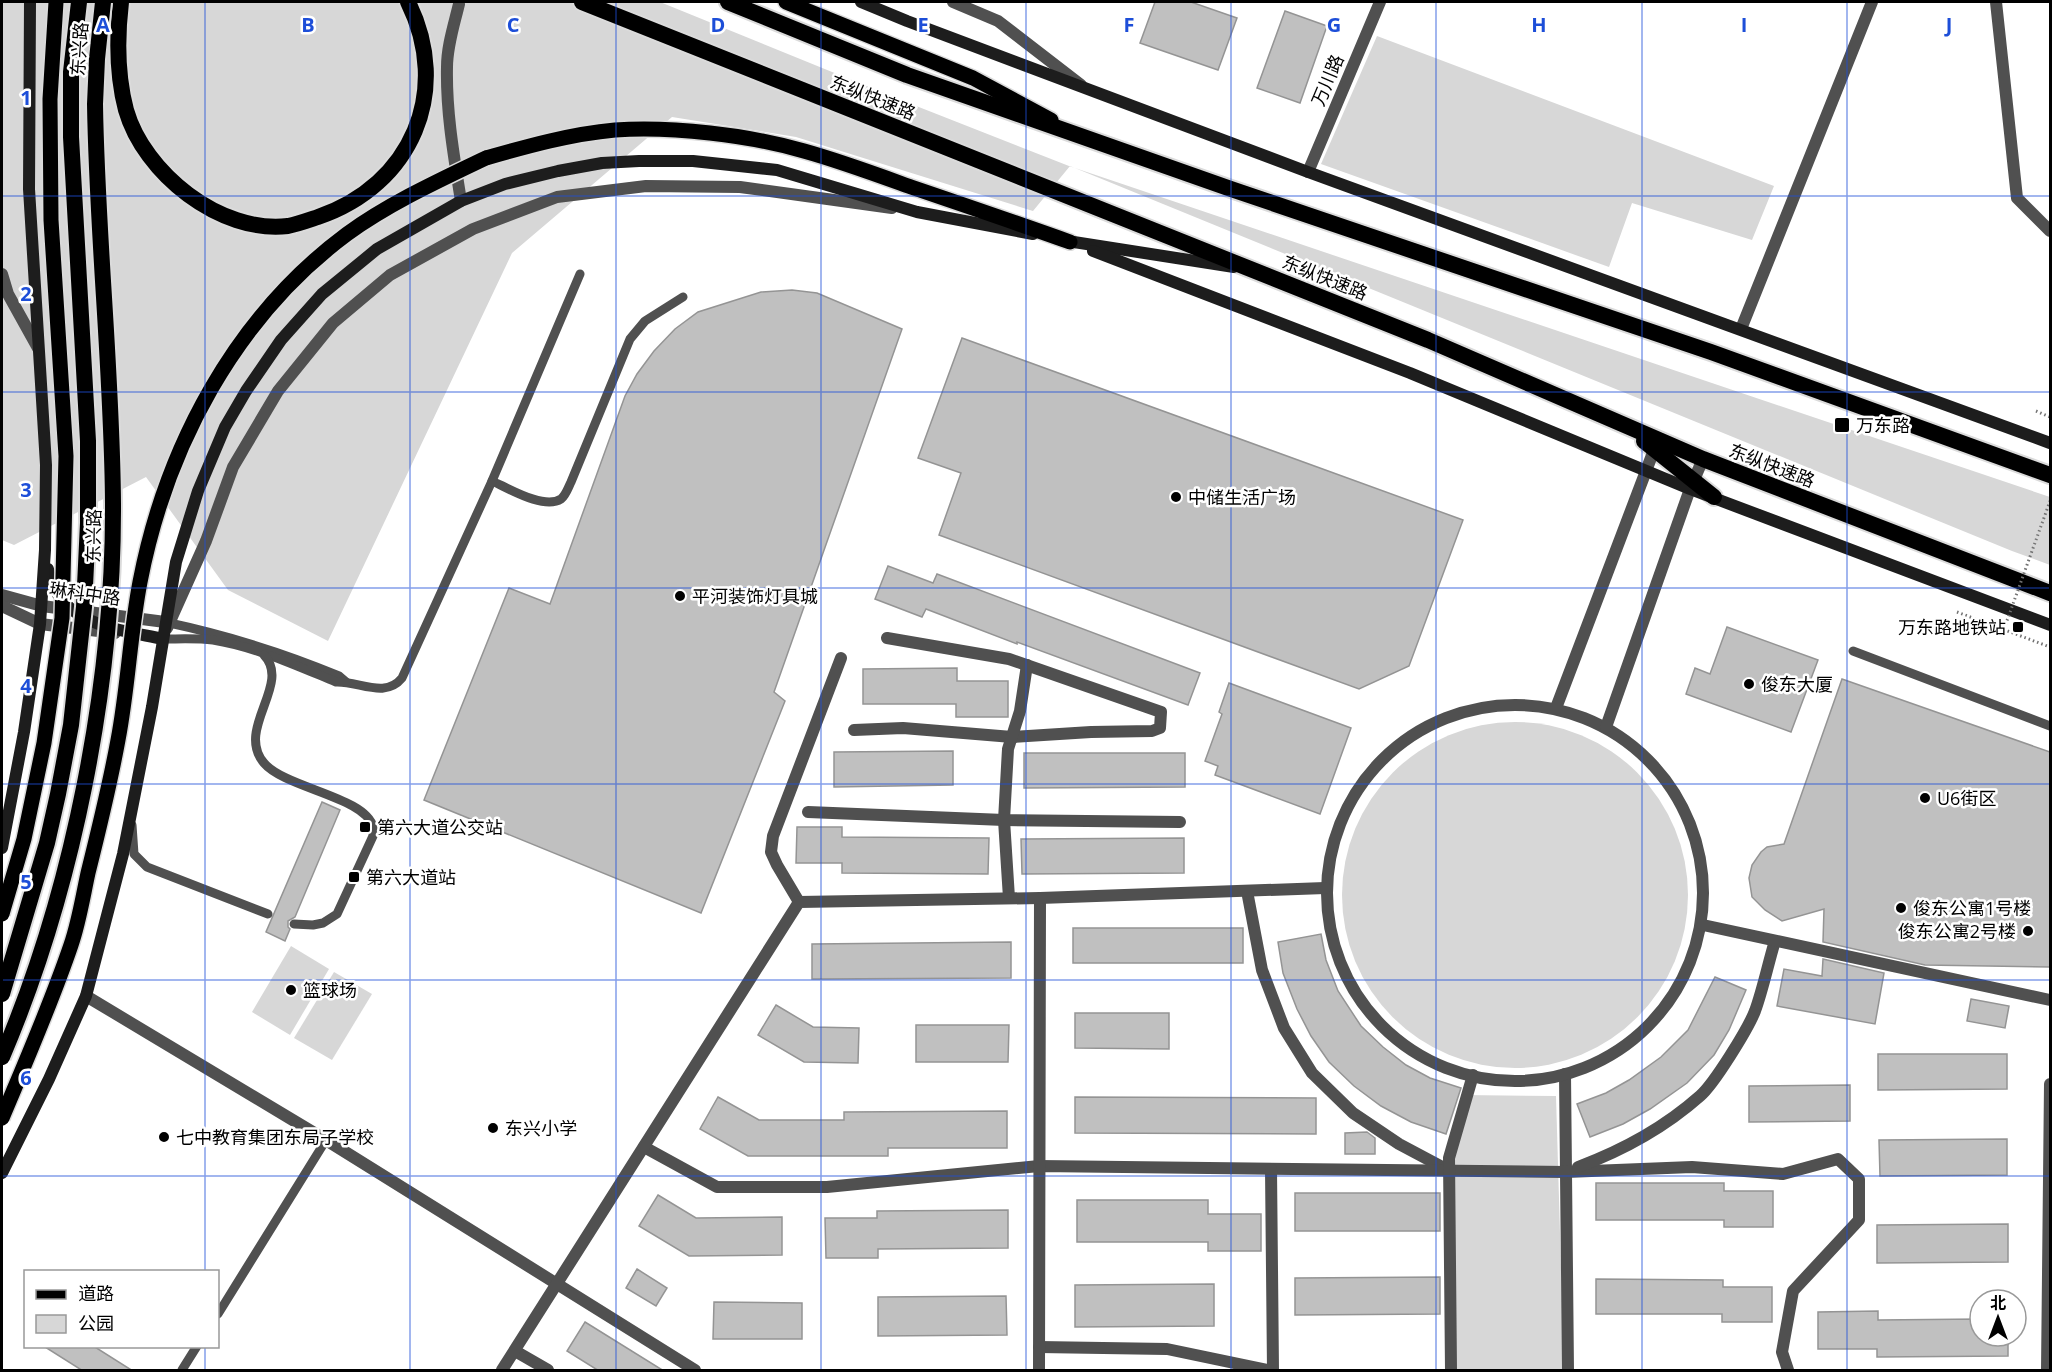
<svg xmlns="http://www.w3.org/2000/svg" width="2052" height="1372" viewBox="0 0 2052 1372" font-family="'Open Sans','Noto Sans SC',sans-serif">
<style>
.green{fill:#d7d7d7}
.building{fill:#c0c0c0;stroke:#949494;stroke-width:1.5}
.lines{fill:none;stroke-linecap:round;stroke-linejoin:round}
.primary-casing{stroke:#dbdbdb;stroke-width:18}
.trunk-casing{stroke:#dbdbdb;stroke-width:20}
.path{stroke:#727272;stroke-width:3;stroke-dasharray:1.5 3;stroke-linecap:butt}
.service{stroke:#505050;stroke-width:9}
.minor{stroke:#505050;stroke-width:12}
.tertiary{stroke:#505050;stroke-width:12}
.secondary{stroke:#1d1d1d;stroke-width:12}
.primary{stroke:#000;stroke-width:15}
.trunk{stroke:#000;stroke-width:16}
.primary-bridge-casing{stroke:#dbdbdb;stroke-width:18;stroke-linecap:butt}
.trunk-bridge-casing{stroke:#dbdbdb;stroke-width:20;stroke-linecap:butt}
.path-bridge{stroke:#727272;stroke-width:3;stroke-dasharray:1.5 3;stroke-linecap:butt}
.primary-bridge{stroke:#000;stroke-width:15}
.trunk-bridge{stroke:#000;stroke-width:16}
.grid{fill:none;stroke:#1d4ed8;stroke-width:1.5;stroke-opacity:0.55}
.poi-dot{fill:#000;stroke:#fff;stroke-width:2}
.labels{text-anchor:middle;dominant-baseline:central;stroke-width:5;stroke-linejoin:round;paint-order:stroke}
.street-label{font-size:18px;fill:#000;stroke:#fff}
.poi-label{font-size:18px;fill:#000;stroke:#fff;text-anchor:start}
.grid-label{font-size:20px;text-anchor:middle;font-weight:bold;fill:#1d4ed8;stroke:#fff;stroke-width:5;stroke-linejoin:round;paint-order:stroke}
</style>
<rect width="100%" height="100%" fill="#fff"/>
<!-- green -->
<g class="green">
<path d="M2,2H660L901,100L1069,166L2050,497V565L2012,551L1070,166L1033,211L796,137L672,117L512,253L328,641L228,590L146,477L14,545L2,540Z"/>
<path d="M1377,36L1774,186L1752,240L1632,203L1609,267L1321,164Z"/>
<circle cx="1515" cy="895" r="173"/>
<path d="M291,946L329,969L290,1035L252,1012Z"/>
<path d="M334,972L372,994L332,1060L294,1038Z"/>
<path d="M1462,1095L1556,1096L1564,1370H1454L1453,1141Z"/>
</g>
<!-- building -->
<g class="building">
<path d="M1155,2H1191L1237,18L1218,70L1140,43Z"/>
<path d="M1285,11L1327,26L1300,103L1257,88Z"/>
<path d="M792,290L817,293L902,329L774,692L785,701L701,913L424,800L509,588L550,604L625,396L637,374L654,351L675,329L698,312L761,292Z"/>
<path d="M962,338L1463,520L1409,666L1359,689L939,535L961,473L918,458Z"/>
<path d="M888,566L933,583L937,574L1200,673L1188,705L1017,642V644L926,609L922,617L875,599Z"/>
<path d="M1727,627L1818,660L1791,732L1686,694L1695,668L1710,674Z"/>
<path d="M957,668V681H1008V717H956V704H863V669Z"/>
<path d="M1842,679L2050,752V967L1925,965L1823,942L1824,909L1782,921L1765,910L1752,897L1749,878L1752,865L1761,852L1767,847L1784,844Z"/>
<path d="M1229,683L1351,728L1320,814L1215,775L1218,766L1205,761L1222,714L1219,712Z"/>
<path d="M953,751V785L834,787V752Z"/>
<path d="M1024,753H1185V787L1024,788Z"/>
<path d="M322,802L340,810L295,917L288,921V927L290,929L285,941L266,932Z"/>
<path d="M797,827H842V837L989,838L988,874L842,873V863H796Z"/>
<path d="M1184,838V873L1022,874L1021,839Z"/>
<rect x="1073" y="928" width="170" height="35"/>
<path d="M1321,934L1326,960L1338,991L1361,1026L1383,1047L1406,1065L1430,1078L1461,1088L1446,1134L1411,1122L1381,1106L1354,1086L1329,1062L1311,1036L1297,1009L1283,973L1278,942Z"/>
<path d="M1011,942V978L812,979V944Z"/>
<path d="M1823,959L1884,973L1875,1024L1777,1006L1784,969L1822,976Z"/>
<path d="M1715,977L1746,990L1729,1030L1714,1055L1687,1083L1650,1109L1623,1124L1590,1137L1577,1104L1606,1093L1629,1080L1661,1057L1688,1030Z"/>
<path d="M1971,999L2009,1006L2005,1028L1967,1021Z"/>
<path d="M776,1005L813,1027L859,1028L858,1063L804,1062L758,1035Z"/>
<path d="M1075,1013H1169V1049L1075,1048Z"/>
<path d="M916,1025H1009L1008,1062H916Z"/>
<path d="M1878,1054H2007V1089L1878,1090Z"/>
<path d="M1850,1085V1121L1749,1122V1086Z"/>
<path d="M718,1097L759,1120H844V1112L1007,1111V1148H888V1156H748L700,1129Z"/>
<path d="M1075,1097L1316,1098V1134L1075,1133Z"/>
<path d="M1367,1132L1375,1138V1154H1345V1133Z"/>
<path d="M2007,1139V1175L1880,1176L1879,1140Z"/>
<path d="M1596,1183H1724V1191H1773V1227H1724V1220H1596Z"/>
<rect x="1295" y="1193" width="145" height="38"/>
<path d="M658,1195L696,1218L782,1217V1255L689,1256L639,1226Z"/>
<path d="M1077,1200H1208V1214H1261V1251H1208V1242H1077Z"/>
<path d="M1008,1210V1248L878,1249V1258H826L825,1218H877V1211Z"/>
<path d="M2008,1224V1262L1877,1263V1225Z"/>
<path d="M637,1269L667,1288L656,1306L626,1288Z"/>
<path d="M1440,1277V1314L1295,1315V1278Z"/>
<path d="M1596,1279L1723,1280V1287H1772V1322H1722V1314H1596Z"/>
<path d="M1214,1284V1326L1075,1327V1285Z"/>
<path d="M1006,1296L1007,1335L878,1336V1297Z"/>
<path d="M714,1302L802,1303V1339H713Z"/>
<path d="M1878,1311V1320L1980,1319V1336H2008V1356L1877,1357V1349H1818V1312Z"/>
<path d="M585,1322L664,1371H599L567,1351Z"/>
<path d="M45,1347H95L133,1371H83Z"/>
</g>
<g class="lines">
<defs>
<g id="primary">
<path d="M786,2L973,78L1051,120"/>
<path d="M486,158C528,146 571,134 615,130C671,126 749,135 804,151C840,161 875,174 911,187C964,205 1017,223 1070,242"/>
</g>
<g id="trunk">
<path d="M121,2C117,36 117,76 126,110C144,173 220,234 288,226C298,224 309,220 318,217C412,185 452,91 408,2"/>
<path d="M582,2L1428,340L1703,459L2050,593"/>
<path d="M728,2L907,75L1231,189L1711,352L2050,475"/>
<path d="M1644,441L1714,497"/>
</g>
</defs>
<!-- primary casing -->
<use href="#primary" class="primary-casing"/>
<!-- trunk casing -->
<use href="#trunk" class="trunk-casing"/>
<!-- path -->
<g class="path">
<path d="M2036,411L2050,417"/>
<path d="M1957,612L2050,647"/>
</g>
<!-- service -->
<g class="service">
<path d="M492,481C508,488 544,510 561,499C566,495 568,488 571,482L630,339L645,321L683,297"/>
<path d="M165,622C226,635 282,652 339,676L346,682"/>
<path d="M163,639C179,639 197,638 213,640C256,647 297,666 336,682C359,681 385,699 402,678L492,481L580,274"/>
<path d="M1853,651L2050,726"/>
<path d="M264,655C292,684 235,729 264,763C285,788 366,797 373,827C374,830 373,833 373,836L337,914L323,923L313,925L294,924"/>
<path d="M132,825L134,854L147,867L268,914"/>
<path d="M218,1314L326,1140"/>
<path d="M182,1370L197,1346"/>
</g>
<!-- minor -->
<g class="minor">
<path d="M1996,2L2017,198L2050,231"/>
<path d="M854,730L903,728L1012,737L1091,732L1152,731L1160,728L1161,712L1009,659L887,638"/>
<path d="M808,812L1004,820L1180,822"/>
<path d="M1247,891L1262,970L1284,1028L1312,1073L1353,1113L1399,1144L1446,1169"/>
<path d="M1009,898L1004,820L1008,749L1020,711L1027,665"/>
<path d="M799,902L777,865L771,852L773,836L841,658"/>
<path d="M86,996L326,1140L695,1370"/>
<path d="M1565,1074L1568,1370"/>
<path d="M644,1147L717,1187H827L1039,1166L1566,1172L1692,1167L1783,1174L1838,1159L1859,1179V1220L1793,1291L1782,1352L1788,1370"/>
<path d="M1578,1167C1621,1151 1665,1127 1700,1096C1714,1084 1748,1029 1755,1011C1763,989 1768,964 1775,941"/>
<path d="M1271,1169L1273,1370"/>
<path d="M1039,1347L1167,1349L1268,1370"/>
<path d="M515,1351L548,1370"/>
<path d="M1039,1370L1040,898"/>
<path d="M1451,1370L1449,1158L1473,1075"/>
</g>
<!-- tertiary -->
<g class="tertiary">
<path d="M953,2L998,21L1081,85"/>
<path d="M459,4C454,25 447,46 447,67C446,112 454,157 461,201"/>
<path d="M1308,172L1380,2"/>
<path d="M2,274L8,294L38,348"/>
<path d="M1741,329L1872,2"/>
<path d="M2,595L42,606L165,622"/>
<path d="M2,606L40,624L115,633"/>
<path d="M167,628L206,541L233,467L278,391L333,323L390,275L473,229L557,197L646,186L740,187L892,208"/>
<circle cx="1515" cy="893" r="188"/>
<path d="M1556,708L1657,442"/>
<path d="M1606,727L1690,489L1703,459"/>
<path d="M1703,925L2050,1000"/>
<path d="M502,1370L799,902L1040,898L1325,888"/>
<path d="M2047,1370L2050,1084"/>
</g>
<!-- secondary -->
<g class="secondary">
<path d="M861,2L907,21L1308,172L2050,443"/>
<path d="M1061,240L1234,267"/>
<path d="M1093,251L1410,373L1690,489L2050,625"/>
<path d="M48,569C58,625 117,629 163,639"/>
<path d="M2,848L24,732L40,624L45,550L46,465L29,189L30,2"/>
<path d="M2,1173L49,1079L86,996L123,854L152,707L176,562L198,491L225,427L246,391L281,340L322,294L377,249L461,201L505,184L558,171L602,163L639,161H693L777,170L917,212L1033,234"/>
</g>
<!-- primary -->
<use href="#primary" class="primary"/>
<!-- trunk -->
<use href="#trunk" class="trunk"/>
<defs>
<g id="primary-bridge">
<path d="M2,914L24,839L44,743L62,618L66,456L51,220L50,99L56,2"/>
<path d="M2,1118C26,1061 51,1004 71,945C79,922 83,896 88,873C99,829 110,784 118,740C128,688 130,634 140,582C166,447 235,317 347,234C390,203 438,181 486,158"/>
</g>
<g id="trunk-bridge">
<path d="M2,994L47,843L58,794L71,725L84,607L88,523V441L71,137V72L79,2"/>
<path d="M2,1057C73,891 114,683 113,503C112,370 97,237 95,104L97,59L103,2"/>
</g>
</defs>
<!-- primary-bridge casing -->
<use href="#primary-bridge" class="primary-bridge-casing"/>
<!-- trunk-bridge casing -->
<use href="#trunk-bridge" class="trunk-bridge-casing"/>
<!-- path-bridge -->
<path class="path-bridge" d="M2004,629L2050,501"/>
<!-- primary-bridge -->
<use href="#primary-bridge" class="primary-bridge"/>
<!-- trunk-bridge -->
<use href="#trunk-bridge" class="trunk-bridge"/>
</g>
<!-- grid -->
<path class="grid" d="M205,2V1272M410,2V1370M616,2V1370M821,2V1370M1026,2V1370M1231,2V1370M1436,2V1370M1642,2V1370M1847,2V1370M2,196H2050M2,392H2050M2,588H2050M2,784H2050M2,980H2050M2,1176H2050M205,1346V1370"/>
<!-- markers -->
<g class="poi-dot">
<rect x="1834" y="417" width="16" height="16" rx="3"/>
<circle cx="1176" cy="497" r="6"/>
<circle cx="680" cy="596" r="6"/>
<rect x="2012" y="621" width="12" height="12" rx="3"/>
<circle cx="1749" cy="684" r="6"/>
<circle cx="1925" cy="798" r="6"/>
<rect x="359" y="821" width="12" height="12" rx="3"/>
<rect x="348" y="871" width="12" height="12" rx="3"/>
<circle cx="1901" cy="908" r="6"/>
<circle cx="2028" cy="931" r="6"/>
<circle cx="291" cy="990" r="6"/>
<circle cx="493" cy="1128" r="6"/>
<circle cx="164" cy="1137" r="6"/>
</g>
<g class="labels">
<!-- street labels -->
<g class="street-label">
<text transform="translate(79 49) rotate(-86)">东兴路</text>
<text transform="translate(1327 80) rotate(-67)">万川路</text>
<text transform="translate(873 97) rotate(22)">东纵快速路</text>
<text transform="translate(1325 277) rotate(22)">东纵快速路</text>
<text transform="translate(1772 465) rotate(21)">东纵快速路</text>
<text transform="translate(93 536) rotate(-89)">东兴路</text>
<text transform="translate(85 593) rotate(8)">琳科中路</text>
</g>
<!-- poi labels -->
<g class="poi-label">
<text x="1856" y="425">万东路</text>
<text x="1188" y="497">中储生活广场</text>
<text x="692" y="596">平河装饰灯具城</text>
<text x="2006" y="627" text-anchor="end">万东路地铁站</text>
<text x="1761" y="684">俊东大厦</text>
<text x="1937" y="798">U6街区</text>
<text x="377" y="827">第六大道公交站</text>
<text x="366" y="877">第六大道站</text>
<text x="1913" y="908">俊东公寓1号楼</text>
<text x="2016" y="931" text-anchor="end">俊东公寓2号楼</text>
<text x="303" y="990">篮球场</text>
<text x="505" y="1128">东兴小学</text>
<text x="176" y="1137">七中教育集团东局子学校</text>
</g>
</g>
<g class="grid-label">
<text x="103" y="32">A</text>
<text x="308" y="32">B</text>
<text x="513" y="32">C</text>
<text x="718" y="32">D</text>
<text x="923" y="32">E</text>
<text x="1129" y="32">F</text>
<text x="1334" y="32">G</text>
<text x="1539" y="32">H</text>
<text x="1744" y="32">I</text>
<text x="1949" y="32">J</text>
<text x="26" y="105">1</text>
<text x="26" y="301">2</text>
<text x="26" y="497">3</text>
<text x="26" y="693">4</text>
<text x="26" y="889">5</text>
<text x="26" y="1085">6</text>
</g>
<!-- border -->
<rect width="2052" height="1372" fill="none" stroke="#000000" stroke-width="6"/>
<!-- legend -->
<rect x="24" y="1270" width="195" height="78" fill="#ffffff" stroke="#999999" stroke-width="1.5"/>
<rect x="36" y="1290" width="30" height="9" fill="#000000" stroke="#999999" stroke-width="1.5"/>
<text x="78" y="1300" font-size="18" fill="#000000">道路</text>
<rect x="36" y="1315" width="30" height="18" fill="#d7d7d7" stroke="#999999" stroke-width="1.5"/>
<text x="78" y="1330" font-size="18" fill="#000000">公园</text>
<!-- north arrow -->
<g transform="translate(1998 1318)"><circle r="28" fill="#ffffff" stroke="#999999" stroke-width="1.5"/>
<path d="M0-4.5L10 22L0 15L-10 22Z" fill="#000000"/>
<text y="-9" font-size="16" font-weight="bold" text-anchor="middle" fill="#000000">北</text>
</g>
</svg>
